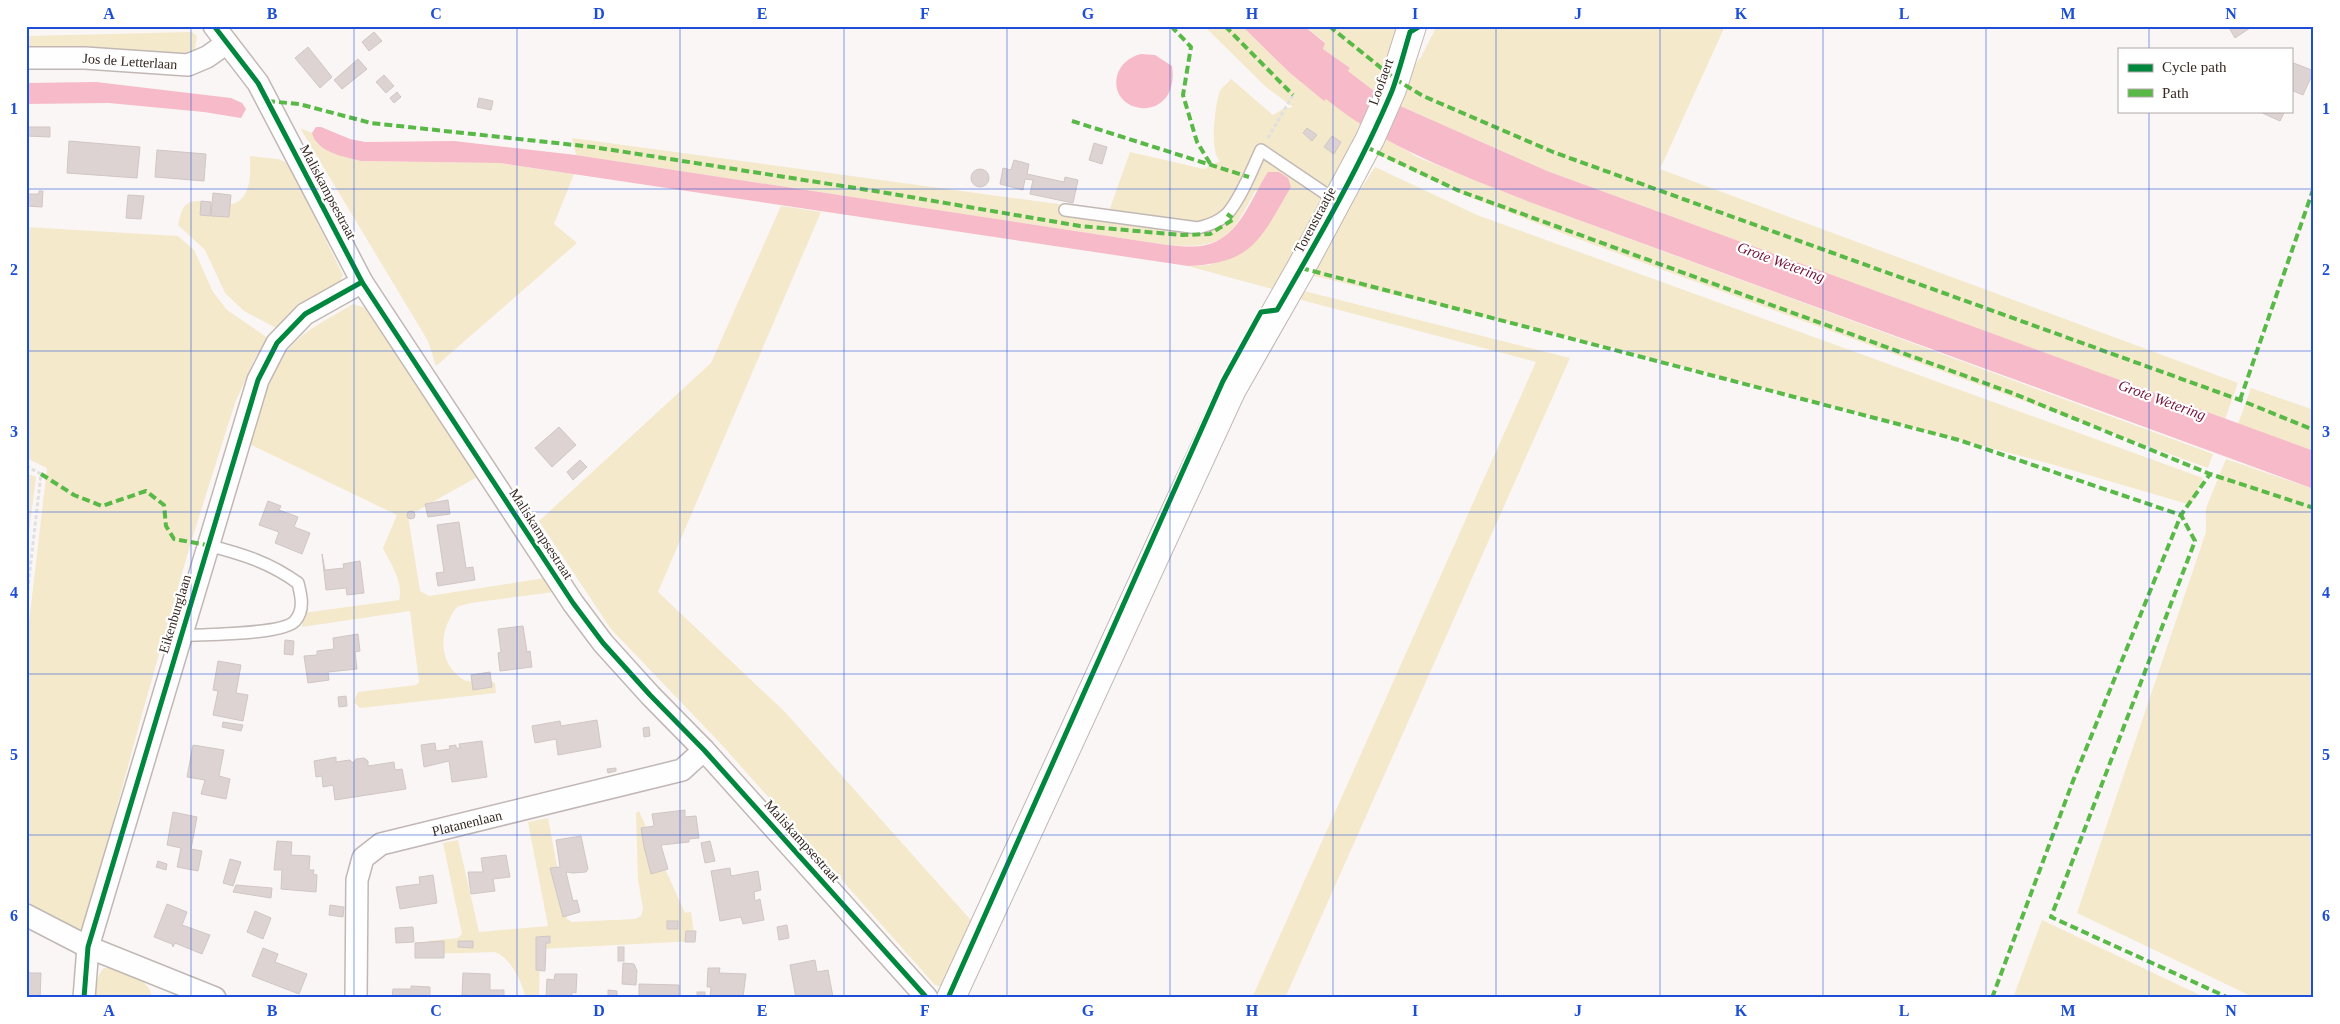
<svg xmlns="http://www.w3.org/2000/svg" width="2340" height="1024" viewBox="0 0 2340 1024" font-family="'Times New Roman',serif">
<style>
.green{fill:#f4e9cb}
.water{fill:#f6bac8}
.building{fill:#ddd3d2;stroke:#d0c7c5}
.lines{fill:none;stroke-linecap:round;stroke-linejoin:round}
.service-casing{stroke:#c1b8b5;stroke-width:14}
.minor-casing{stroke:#c1b8b5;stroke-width:24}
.tertiary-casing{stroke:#c1b8b5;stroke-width:30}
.path{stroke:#e1e0e0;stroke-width:3;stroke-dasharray:4 2.5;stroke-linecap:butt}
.service{stroke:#fefefe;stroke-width:11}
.minor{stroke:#fefefe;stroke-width:21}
.tertiary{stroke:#fefefe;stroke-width:28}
.quiet{stroke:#58b947;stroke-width:4;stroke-dasharray:8 4;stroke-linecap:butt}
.cycleway-casing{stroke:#fff;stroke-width:8}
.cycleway{stroke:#00873e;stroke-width:5}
.grid{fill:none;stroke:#1d4ed8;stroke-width:1;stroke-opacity:0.55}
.labels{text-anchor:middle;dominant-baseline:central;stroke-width:4.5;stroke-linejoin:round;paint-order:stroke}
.street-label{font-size:14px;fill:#362922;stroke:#fff}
.water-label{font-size:15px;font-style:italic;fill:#731338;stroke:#fff}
.neatline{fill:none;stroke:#1d4ed8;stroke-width:2}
.grid-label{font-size:16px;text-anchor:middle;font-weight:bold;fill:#1d4ed8}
</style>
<rect width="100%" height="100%" fill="#faf6f5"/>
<!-- green -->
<g class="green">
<path d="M1204,26H1242L1290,73L1324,101L1326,98L1368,128L1279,291L1188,266L1209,265L1258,239L1291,187L1255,191C1230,239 1223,249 1167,245L576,155L572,138L1109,211L1130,152L1204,169L1220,161C1209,152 1215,104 1220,91C1222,87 1228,83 1231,79L1273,115L1283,109L1293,107L1266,87Z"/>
<path d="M1304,26H1406L1378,94L1348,71L1350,68L1323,49L1325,42Z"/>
<path d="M1437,26H1725L1660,169L2238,383L2225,419L1547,171L1398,105L1411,70L1421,57Z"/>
<path d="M192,32L197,36L194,55L26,53V36Z"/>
<path d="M300,128L312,133L317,144L343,156L361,161L500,163L574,174L554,224L577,243L436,366L428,341Z"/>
<path d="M1384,137L1417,157L1535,204L2213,454L2208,468L1567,235L1462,194L1377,154Z"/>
<path d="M250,156L278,159L288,163L343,275L340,281L295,310L276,328L244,311L225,293L205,250L178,225C180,218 181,208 187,204C204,192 237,222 248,187C251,178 250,165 250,156Z"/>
<path d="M1375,167L1477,215L2203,478L2191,505L2051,464L1579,339L1306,274Z"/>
<path d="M781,206L821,212L658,592L785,712L977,927L947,988L935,985L722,745L611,629L539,521L711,363Z"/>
<path d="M26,227L178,236L194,250L213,292L227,310L268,338L254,360L235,403L191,542L142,714L82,937L26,909V648L47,468L26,458Z"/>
<path d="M1296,289L1570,358L1285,998H1252L1536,362L1305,301L1291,296Z"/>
<path d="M353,304L365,308L477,477L408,516L420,591L429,596L545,578L554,592L471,603C467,604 463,605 459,606C455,608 452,614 450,618C439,638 441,664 461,678C472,686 485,678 495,683L496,693L360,708L354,702L358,692L416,685L419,682L410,611L302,627L303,613L399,600C404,582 390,563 383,548L397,515L243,441C259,402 271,358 307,332C321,322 338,313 353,304Z"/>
<path d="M2251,388L2314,410V451L2238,424Z"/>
<path d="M2226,459L2314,489V998H2255L2077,913L2206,532V508Z"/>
<path d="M26,473L36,477L26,556Z"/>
<path d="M639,811L685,913L691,912L695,941L540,949L539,998H526C521,981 512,959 495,952L431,954L426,950L429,941L458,938L462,934L443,843L458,840L479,932L548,926L528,822L548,818L567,919L572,922L635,919L641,916L643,909L638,879L636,813Z"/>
<path d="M2042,920L2206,998H2013Z"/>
<path d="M104,968C121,967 151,979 152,998H95C96,986 96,976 104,968Z"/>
</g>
<!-- water -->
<g class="water">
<path d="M1242,26H1304L1325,43L1323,49L1350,68L1348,71L1378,94L1398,105L1547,171L2314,451V489L1535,204C1462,175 1387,149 1326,99L1324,101L1290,73Z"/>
<path d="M1141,54L1155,55L1172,66C1180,125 1108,116 1117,76C1120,64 1130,57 1141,54Z"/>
<path d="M96,82L231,98L242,103L246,109L241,118L204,112L109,103L26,104V83Z"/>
<path d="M316,127H321L350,139L365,142L454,141L576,155L1167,245C1179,246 1194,248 1206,245C1240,237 1251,198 1268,172H1279L1288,178L1291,187C1260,239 1254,263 1188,266L500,163L361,161C345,157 316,152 312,133Z"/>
</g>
<!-- building -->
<g class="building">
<path d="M2228,26H2253L2235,38Z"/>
<path d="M374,32L382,41L369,51L362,42Z"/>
<path d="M308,47L332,77L320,88L295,58Z"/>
<path d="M358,59L367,69L342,89L334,80Z"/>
<path d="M2291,62L2314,71L2303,95L2291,90Z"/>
<path d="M384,75L394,86L386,93L376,82Z"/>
<path d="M397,92L401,97L394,103L390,98Z"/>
<path d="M479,98L493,101L491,110L477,107Z"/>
<path d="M2258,111H2285L2280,121Z"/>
<path d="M26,127H50V137L26,136Z"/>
<path d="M1307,128L1317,135L1312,141L1303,133Z"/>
<path d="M1332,136L1341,142L1334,154L1324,147Z"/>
<path d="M69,141L140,147L137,178L67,173Z"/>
<path d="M1094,143L1107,147L1102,164L1089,160Z"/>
<path d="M157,150L206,154L204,181L155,177Z"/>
<path d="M1014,160L1029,164L1027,174L1064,182L1065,177L1078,180L1073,203L1030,194L1033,180L1025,179L1023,190L1000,184L1003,168L1011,170Z"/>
<circle cx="980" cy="178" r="9"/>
<path d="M26,191V194H39V191H43L42,207L26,206Z"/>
<path d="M213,193L231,195L229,217L211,216Z"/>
<path d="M128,195L144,196L141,219L126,218Z"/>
<path d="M201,201L211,202L210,216L200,215Z"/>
<path d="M559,427L576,445L552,467L535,448Z"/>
<path d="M580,460L587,467L573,480L567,472Z"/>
<path d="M448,500L450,514L428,517L425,504Z"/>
<path d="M268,501L281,506L279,510L298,517L294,527L310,533L302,554L275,543L279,532L259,525Z"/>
<circle cx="411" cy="515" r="4"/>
<path d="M459,522L466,568L473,567L475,580L438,586L436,573L444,572L437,525Z"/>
<path d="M322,554L325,570L344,568L343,564L360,561L364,593L347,595L346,588L326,590Z"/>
<path d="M523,626L527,652L530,651L532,667L500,671L498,653L501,652L498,629Z"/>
<path d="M358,634L360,651L355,652L357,669L328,672L329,680L308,683L304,656L317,655V651L334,649L333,638Z"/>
<path d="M285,640L294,641L293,655L284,654Z"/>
<path d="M218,661L241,665L236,693L248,695L243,721L213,715L218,691L213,690Z"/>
<path d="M490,672L492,687L473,690L471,675Z"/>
<path d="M346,696L347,706L339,707L338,697Z"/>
<path d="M597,720L601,747L558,755L556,739L535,743L532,726L560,721L561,726Z"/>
<path d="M223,722L243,725L241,731L222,727Z"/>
<path d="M649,727L650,736L644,737L643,728Z"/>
<path d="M482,741L487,777L452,782L449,761L424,767L421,745L435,743L436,751L450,749L449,746L456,745V748H460L459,744Z"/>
<path d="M193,745L224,750L219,776L230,779L226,799L201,794L205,780L187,777Z"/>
<path d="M336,757V762L350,760L353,763L356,759L364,758L368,761V766L394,762L395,770L402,769L406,789L335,800L333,785L323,787L322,776L316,777L314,761Z"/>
<path d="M616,768V771L608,773L607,769Z"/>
<path d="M685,810V817L696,816L699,838L689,839V842L661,845L668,869L651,874L644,847L641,828L654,826L652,814Z"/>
<path d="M173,812L197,817L191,849L202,851L198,871L177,867L181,848L167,845Z"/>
<path d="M581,836L588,869L586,872L573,873L566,872L573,901L577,900L580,912L563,917L550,868L560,867L556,840Z"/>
<path d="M277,841L292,842L291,855L310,856L309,870H314L313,874L317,875L316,892L281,889L282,870H274Z"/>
<path d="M710,841L715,861L705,863L701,843Z"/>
<path d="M506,855L510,877L493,879L495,891L471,894L468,872H483L481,858Z"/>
<path d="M230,859L241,862L233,886L223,883Z"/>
<path d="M158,861L167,864L166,870L156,867Z"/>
<path d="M730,868L731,876L758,871L761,890L754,892L755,901L760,899L764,920L743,924L741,917L720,921L711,871Z"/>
<path d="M433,875L437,903L400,909L396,887L420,884L419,877Z"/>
<path d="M236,885L272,888L271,898L233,892Z"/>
<path d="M167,904L187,912L182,925L210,935L202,954L175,943L173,947L172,944L154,937Z"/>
<path d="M330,905L344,907L343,917L329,915Z"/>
<path d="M255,911L271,918L263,939L247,932Z"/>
<rect x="667" y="921" width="11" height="8"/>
<path d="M787,925L789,938L779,940L777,927Z"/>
<path d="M413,927L414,942L396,943L395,928Z"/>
<path d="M686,931H696L695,942H685Z"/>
<path d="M550,936V943H546L545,971L536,970V937Z"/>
<path d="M444,941V958H415V943Z"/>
<path d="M458,941H473V948L458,947Z"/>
<rect x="618" y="947" width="6" height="14"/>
<path d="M263,948L278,954L275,962L307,974L299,994L252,976Z"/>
<path d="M815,960L817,972L828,970L833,997L796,998L790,965Z"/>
<path d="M623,963L634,964L637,971L636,985L622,984Z"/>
<path d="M708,968H720L719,973L746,974L743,997L710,998L711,987H707Z"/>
<path d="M26,969L30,973H41L40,998H26Z"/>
<path d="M463,973L490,974V990H504V998H468V995H462Z"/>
<path d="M555,974H577L576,993L572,992V998H546L547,979L554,980Z"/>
<path d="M639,984L679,985V998H639Z"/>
<path d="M411,986L430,987V998H392L393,989H411Z"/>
<path d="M608,990L617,991V998H608Z"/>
<rect x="697" y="992" width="8" height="6"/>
</g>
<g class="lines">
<defs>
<g id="service">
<path d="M1065,210L1198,228C1208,225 1219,222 1227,214C1240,200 1253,168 1261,150L1338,202"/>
<path d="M181,636C202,634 283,635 295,621C305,610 301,595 298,583C269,562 242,554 207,545"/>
</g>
<g id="minor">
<path d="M214,26L258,83L362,282L573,603L603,643L650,695L704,750L927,998"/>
<path id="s1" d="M26,58H85L188,65L207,57L227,43"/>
<path d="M26,915L88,947L215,998"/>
<path d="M84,998L88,947L258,380L277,343L305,314L362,282"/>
<path id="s2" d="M356,998L357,880L363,858L381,844L682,770L704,750"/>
</g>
<path id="tertiary" d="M951,998L1232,389L1301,268L1370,139L1392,89L1412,26"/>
</defs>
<!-- service casing -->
<use href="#service" class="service-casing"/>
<!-- minor casing -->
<use href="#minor" class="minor-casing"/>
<!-- tertiary casing -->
<use href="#tertiary" class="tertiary-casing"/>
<!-- path -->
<g class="path">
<path d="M1268,138L1293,95"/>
<path d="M26,466L41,474L26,604"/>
</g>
<!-- service -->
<use href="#service" class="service"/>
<!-- minor -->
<use href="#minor" class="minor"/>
<!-- tertiary -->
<use href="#tertiary" class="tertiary"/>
<!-- quiet -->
<g class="quiet">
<path d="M1171,26L1191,47L1183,95L1197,142L1211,165"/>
<path d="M1225,26L1293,95"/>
<path d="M1329,26L1395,79L1423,96L1553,152L2240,400L2314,430"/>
<path d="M267,101L299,104L371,123L593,147L881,192L1080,226L1182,235L1210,234L1234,219L1227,214"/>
<path d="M1072,121L1249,177"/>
<path d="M1366,147L1457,190L2012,393L2210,474L2314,508"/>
<path d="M1301,268L1959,440L2181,515L2195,541L2051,917L2229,998"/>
<path d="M2240,400L2314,187"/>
<path d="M41,474L74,495L102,506L146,491L164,505L166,526L174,539L207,545"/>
<path d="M1992,998L2073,781L2181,515L2210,474"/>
</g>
<defs>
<g id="cycleway">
<path d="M214,26L258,83L362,282L573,603L603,643L650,695L704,750L927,998"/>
<path d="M84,998L88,947L258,380L277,343L305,314L362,282"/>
<path d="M948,998L1223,381L1261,312L1277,310C1318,239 1360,167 1392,91C1399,72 1404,52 1410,32L1420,26"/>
</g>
</defs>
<!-- cycleway casing -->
<use href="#cycleway" class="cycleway-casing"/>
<!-- cycleway -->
<use href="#cycleway" class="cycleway"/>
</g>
<!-- grid -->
<path class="grid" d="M191,26V998M354,26V998M517,26V998M680,26V998M844,26V998M1007,26V998M1170,26V998M1333,26V998M1496,26V998M1660,26V998M1823,26V998M1986,26V998M2149,26V49M2149,111V998M26,189H2314M26,351H2314M26,512H2314M26,674H2314M26,835H2314"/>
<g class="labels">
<!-- street labels -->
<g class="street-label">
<text stroke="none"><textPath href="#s1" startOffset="104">Jos de Letterlaan</textPath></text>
<text transform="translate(1381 82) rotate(-70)">Loofaert</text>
<text transform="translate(328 192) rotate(62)">Maliskampsestraat</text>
<text transform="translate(1315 220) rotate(-62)">Torenstraatje</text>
<text transform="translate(541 534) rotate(57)">Maliskampsestraat</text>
<text transform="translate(175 614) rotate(-73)">Eikenburglaan</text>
<text stroke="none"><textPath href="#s2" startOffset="252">Platanenlaan</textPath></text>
<text transform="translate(802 841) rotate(48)">Maliskampsestraat</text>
</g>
<!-- water labels -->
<g class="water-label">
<text transform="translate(1781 262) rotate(20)">Grote Wetering</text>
<text transform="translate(2162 400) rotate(20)">Grote Wetering</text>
</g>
</g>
<!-- border -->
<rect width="2340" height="1024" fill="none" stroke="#ffffff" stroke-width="55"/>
<!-- legend -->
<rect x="2118" y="48" width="175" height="65" fill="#ffffff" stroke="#afa9a7"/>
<rect x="2128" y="64" width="25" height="8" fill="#00873e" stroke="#afa9a7"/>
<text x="2162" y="72" font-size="15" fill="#362922">Cycle path</text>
<rect x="2128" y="89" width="25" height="8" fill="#58b947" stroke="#afa9a7"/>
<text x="2162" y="98" font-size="15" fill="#362922">Path</text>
<rect x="28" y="28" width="2284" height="968" class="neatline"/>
<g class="grid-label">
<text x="109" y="19">A</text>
<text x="272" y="19">B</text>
<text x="436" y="19">C</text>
<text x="599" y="19">D</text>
<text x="762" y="19">E</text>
<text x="925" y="19">F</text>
<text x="1088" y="19">G</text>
<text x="1252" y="19">H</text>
<text x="1415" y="19">I</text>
<text x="1578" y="19">J</text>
<text x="1741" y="19">K</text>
<text x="1904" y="19">L</text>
<text x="2068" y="19">M</text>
<text x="2231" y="19">N</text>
<text x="14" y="114">1</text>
<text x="2326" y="114">1</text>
<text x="14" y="275">2</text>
<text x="2326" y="275">2</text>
<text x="14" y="437">3</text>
<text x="2326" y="437">3</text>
<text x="14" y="598">4</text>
<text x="2326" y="598">4</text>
<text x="14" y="760">5</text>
<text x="2326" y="760">5</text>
<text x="14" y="921">6</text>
<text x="2326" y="921">6</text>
<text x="109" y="1016">A</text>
<text x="272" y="1016">B</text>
<text x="436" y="1016">C</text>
<text x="599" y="1016">D</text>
<text x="762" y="1016">E</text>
<text x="925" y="1016">F</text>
<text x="1088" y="1016">G</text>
<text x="1252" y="1016">H</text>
<text x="1415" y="1016">I</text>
<text x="1578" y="1016">J</text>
<text x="1741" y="1016">K</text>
<text x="1904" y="1016">L</text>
<text x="2068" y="1016">M</text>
<text x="2231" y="1016">N</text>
</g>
</svg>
